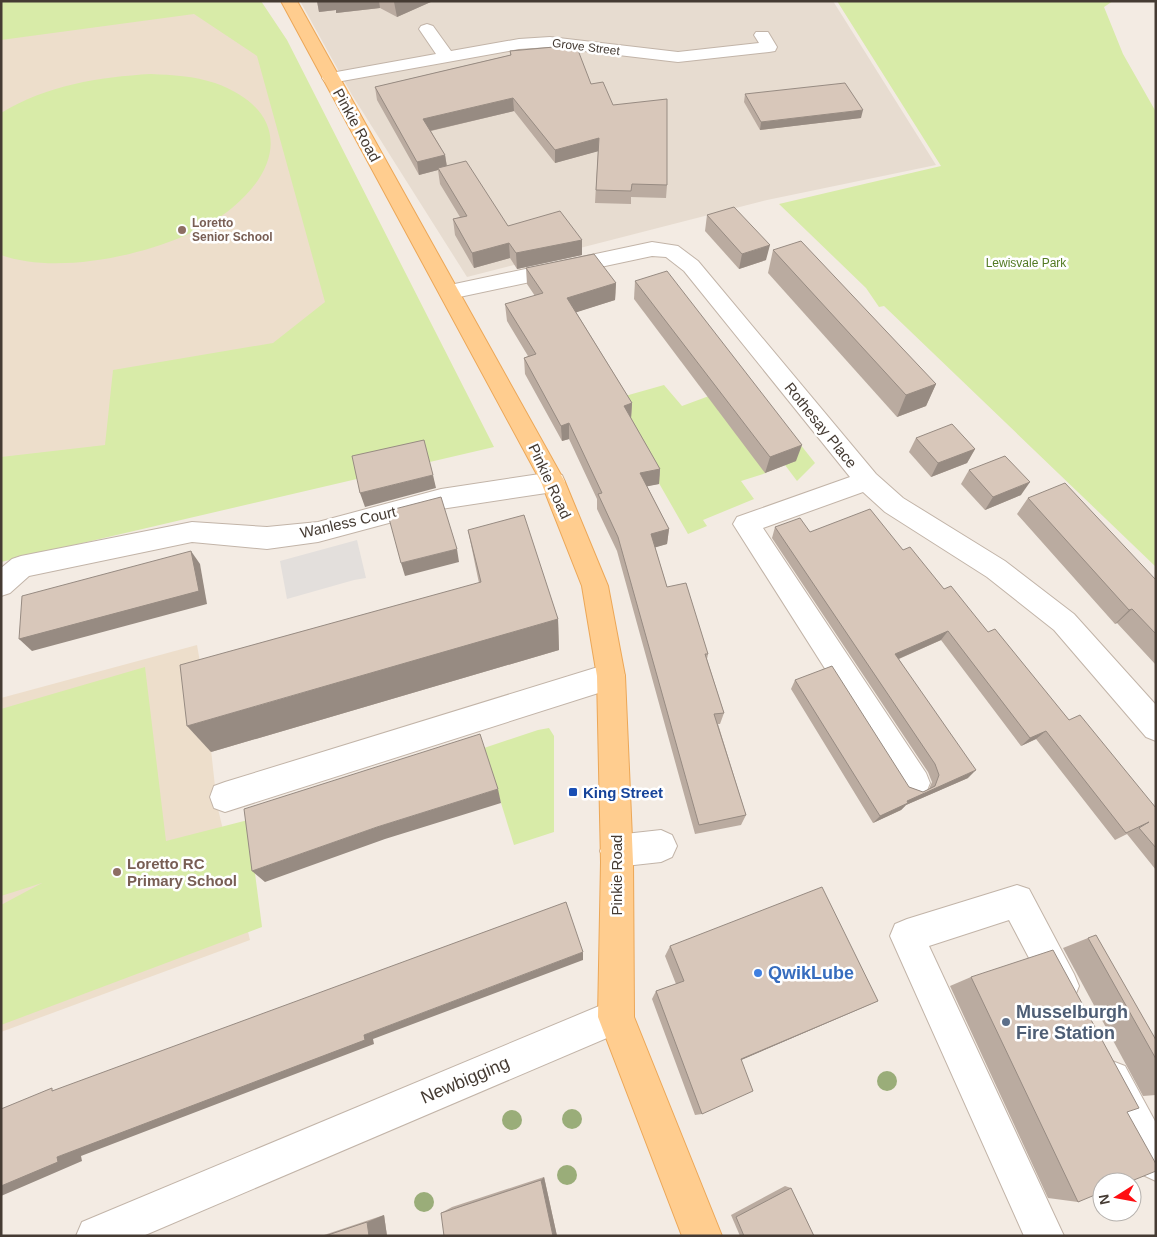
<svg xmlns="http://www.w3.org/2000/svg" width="1157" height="1237" viewBox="0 0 1157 1237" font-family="Helvetica,sans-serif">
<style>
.residential{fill:#e7dcd0}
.education{fill:#eddecb}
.green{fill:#d8eba8}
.parking{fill:#e3dfdc}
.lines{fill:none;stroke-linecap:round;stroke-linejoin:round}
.minor-casing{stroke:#c2b4a8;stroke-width:2}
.major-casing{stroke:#eca757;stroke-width:2}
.minor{fill:#fff;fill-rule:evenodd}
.major{fill:#ffcd8f;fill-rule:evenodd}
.tree{fill:#9aad79}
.wall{fill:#baaba0}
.shaded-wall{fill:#978b82}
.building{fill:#d8c7ba;stroke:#978b82}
.education-dot{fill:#8d6e63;stroke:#fff;stroke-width:2}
.transit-dot{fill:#1a4fb4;stroke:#fff;stroke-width:2}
.shop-dot{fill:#3f7fe0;stroke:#fff;stroke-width:2}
.service-dot{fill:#5c6f8a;stroke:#fff;stroke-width:2}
.labels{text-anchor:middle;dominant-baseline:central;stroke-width:5;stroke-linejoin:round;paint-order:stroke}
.far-street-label{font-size:12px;fill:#453b33;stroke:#fff}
.far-education-label{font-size:12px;font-weight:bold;fill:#785e54;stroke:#fff;text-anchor:start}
.far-park-label{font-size:12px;fill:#527a22;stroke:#fff}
.street-label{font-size:15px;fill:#453b33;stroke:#fff}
.transit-label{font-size:15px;font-weight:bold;fill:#164399;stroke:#fff;text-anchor:start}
.education-label{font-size:15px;font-weight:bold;fill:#785e54;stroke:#fff;text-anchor:start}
.near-shop-label{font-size:18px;font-weight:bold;fill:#366cbe;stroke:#fff;text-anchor:start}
.near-service-label{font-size:18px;font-weight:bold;fill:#4e5e75;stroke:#fff;text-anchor:start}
.near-street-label{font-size:18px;fill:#453b33;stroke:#fff}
</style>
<rect width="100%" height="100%" fill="#f3ebe3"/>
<!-- residential -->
<path class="residential" d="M300,1H833L936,165L767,200L467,277L352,95Z"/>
<!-- education -->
<g class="education">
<path d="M249,1L466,441L1,550V19Z"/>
<path d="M197,645L204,685L217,805L250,940L1,1032V698Z"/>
</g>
<!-- green -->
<g class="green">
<path d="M1,1H261L287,40L494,447L1,562V457L105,445L113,370L273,343L325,302L257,56L194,14L1,40Z"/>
<path d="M837,1H1113L1104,7L1123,54L1156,112V567L884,306L879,307L866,288L779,204L941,166Z"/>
<path d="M151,74C172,75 194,76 215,83C285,108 287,163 232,208C181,250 64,278 1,255V113C47,85 99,77 151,74Z"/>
<path d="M664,385L682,406L709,396L766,473L741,481L754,499L703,520L707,526L688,534L624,422L618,398Z"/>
<path d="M796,439L815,463L797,481L785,465Z"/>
<path d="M145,667L166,841L248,820L262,927L1,1025V905L42,883L1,896V709Z"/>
<path d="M549,728L554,736V832L514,845L484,748L538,730Z"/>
</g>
<!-- parking -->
<path class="parking" d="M357,540L366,578L354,580L287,599L280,561Z"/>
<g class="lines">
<defs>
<g id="minor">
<path d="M427,24L433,26L451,51L519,39L550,37L678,52L759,43L754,35L756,32H768L777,47L775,51L769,52L678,62L550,47L519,49L331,83L325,82L322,78L325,74L331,73L436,54L419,29L421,26Z"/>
<path d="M652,242L678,246L698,261L876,474L903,498L1005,561L1074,614L1156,705V741L1146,737L1054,630L987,577L885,512L863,492L763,528L926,773L930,783L926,793L915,798L904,793L733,524L737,517L850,477L684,271L666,257L652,256L450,299L442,297L439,292L442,287L450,285Z"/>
<path d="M553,472L562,475L565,482L562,489L553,492L441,509L318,542L267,549L192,542L29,576L10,593L1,596V568L12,559L21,556L192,522L267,527L318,522L441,489Z"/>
<path d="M611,663L621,667L625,676L621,685L611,689L225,812L214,808L210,797L214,786L225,782Z"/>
<path d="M661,830L672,835L677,846L672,857L661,862L616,867L605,862L600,851L605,840L616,835Z"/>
<path d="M1017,885L1029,889L1074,974L1079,986L1074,998L1062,1003L1050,998L1009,920L929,946L1064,1236H1024L890,936L895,924L907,919Z"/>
<path d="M616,999L628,1005L634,1017L628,1029L143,1236H76L82,1222Z"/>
<path d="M1112,1061L1125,1066L1156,1123V1181L1143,1175L1094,1079L1099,1066Z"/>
</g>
<path id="major" d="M281,1H297L565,482L608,586L625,676L633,862L634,1017L722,1236H682L598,1017L601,862L597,676L582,586L541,482Z"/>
</defs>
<!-- minor casing -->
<use href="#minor" class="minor-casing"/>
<!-- major casing -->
<use href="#major" class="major-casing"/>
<!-- minor -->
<use href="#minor" class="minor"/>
<!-- major -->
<use href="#major" class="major"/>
</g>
<!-- trees -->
<g class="tree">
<circle cx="887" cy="1081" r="10"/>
<circle cx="572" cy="1119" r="10"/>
<circle cx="512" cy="1120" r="10"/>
<circle cx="567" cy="1175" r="10"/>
<circle cx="424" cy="1202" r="10"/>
</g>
<!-- wall -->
<g class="wall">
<path d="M317,1H433L397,17L380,8L336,13V10L319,12Z"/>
<path d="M510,51L591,84L613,105L667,185L666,198L631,197V204L595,203L598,151L555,163L514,111L431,131L445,155L447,166L508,226L582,240V255L517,269L510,258L474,268L455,235L453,219L460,217L440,184L438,170L419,175L377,100L375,87L510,55Z"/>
<path d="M745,94L861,118L760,130L744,102Z"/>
<path d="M707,215L766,260L739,269L705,231Z"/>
<path d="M773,250L936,384L926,406L897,417L768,273Z"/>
<path d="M526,268L616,283L615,300L576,312L632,403L631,418L660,469L659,484L647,486L669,529L667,544L655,547L667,587L708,654L707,659L724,713L720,724H718L746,815L741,825L695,834L617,551L597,509V499L569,439L562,441L525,374L524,358L528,356L507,321L505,304L535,296L527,284Z"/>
<path d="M635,281L796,461L765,473L634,299Z"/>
<path d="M916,438L975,449L967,463L931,477L909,452Z"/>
<path d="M969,470L1021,495L985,510L961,484Z"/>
<path d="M1028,498L1156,580V665L1117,623L1115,624L1017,514Z"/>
<path d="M775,527L810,532L903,550L988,632L1069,720L1156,808V870L1127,834L1137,829L1115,840L1036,739L1021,746L941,640L899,659L968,778L906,805L901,810L873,823L791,689L795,680L909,787L923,792L929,789L932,782L928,772L772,538Z"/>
<path d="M468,530L558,619L559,650L211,752L479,583L475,564Z"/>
<path d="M1088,938L1156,1040V1095L1143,1096L1063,948Z"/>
<path d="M670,946L878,1001L741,1060L702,1114L695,1115L652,999L656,991L676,984L665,956Z"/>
<path d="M971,977L1127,1112L1078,1202L1048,1198L950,986Z"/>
<path d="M544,1177L557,1236L441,1213L452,1207Z"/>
<path d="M785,1186L791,1188L814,1236H740L731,1215Z"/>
<path d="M384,1215L387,1236H321Z"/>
</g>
<!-- shaded-wall -->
<g class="shaded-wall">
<path d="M317,1H379L380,8L336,13V10L319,12Z"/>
<path d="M396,1H433L397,17L394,2Z"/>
<path d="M513,98L514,111L425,132L423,119Z"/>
<path d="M863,110L861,118L760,130L761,122Z"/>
<path d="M599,138V151L555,163V150Z"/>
<path d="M445,155L447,168H438V170L419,175L417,162Z"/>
<path d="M582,240V255L517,269L516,253Z"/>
<path d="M509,243L510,258L474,268L472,253Z"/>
<path d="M770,245L766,260L739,269L742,254Z"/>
<path d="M616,283L615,300L568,315L567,298Z"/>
<path d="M936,384L926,406L897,417L906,395Z"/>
<path d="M632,403L631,419L624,406Z"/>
<path d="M569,423V439L562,441L561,426Z"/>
<path d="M802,445L796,461L765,473L770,457Z"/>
<path d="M975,449L967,463L931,477L938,463Z"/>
<path d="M660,469L659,484L639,488L640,473Z"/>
<path d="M433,475L436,488L365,507L360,493Z"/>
<path d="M1030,482L1021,495L985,510L993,497Z"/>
<path d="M669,529L667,544L650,549L651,534Z"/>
<path d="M457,549L459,562L405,576L401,563Z"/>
<path d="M191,551L200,564L207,604L32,651L19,639Z"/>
<path d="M1132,609L1117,623L1115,624L1129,610Z"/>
<path d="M558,619L559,650L211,752L187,726Z"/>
<path d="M948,631L941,640L889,663L895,654Z"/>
<path d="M1046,731L1036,739L1021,746L1030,738Z"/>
<path d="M976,770L968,778L906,805L901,810L873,823L880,816L907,801Z"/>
<path d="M498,789L501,803L385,839L265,882L252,871L377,827Z"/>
<path d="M583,952V960L373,1039L374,1044L81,1156L82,1161L1,1196V1186L57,1157L364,1035Z"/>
<path d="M878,1001L862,1008L732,1064L741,1059Z"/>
<path d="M544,1177L557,1236H553L541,1180Z"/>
<path d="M384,1215L387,1236H369L367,1222Z"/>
</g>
<!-- building -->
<g class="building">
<path d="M576,45L591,84L603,82L613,105L667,99V185L632,184L631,191L596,190L599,138L555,150L513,98L423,119L445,155L417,162L375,87L511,55L510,51Z"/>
<path d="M845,83L863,110L761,122L745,94Z"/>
<path d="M466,161L508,226L560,211L582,240L516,253L509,243L472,253L453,219L467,216L438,168Z"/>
<path d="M734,207L770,245L742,254L707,215Z"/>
<path d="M801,241L936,384L906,395L773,250Z"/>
<path d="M594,254L616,283L567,298L632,403L624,406L660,469L640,473L669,529L651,534L667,587L686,583L708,654H705L724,713L714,714L746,815L699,825L618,537L598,494L602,493L569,423L561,426L524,358L536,354L505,304L543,293L526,268Z"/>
<path d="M667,271L802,445L770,457L635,281Z"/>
<path d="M952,424L975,449L938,463L916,438Z"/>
<path d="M424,440L433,475L360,493L352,456Z"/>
<path d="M1005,456L1030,482L993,497L969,470Z"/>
<path d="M1065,483L1156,580V634L1132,609L1129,610L1028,498Z"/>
<path d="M441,497L457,549L401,563L387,511Z"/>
<path d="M870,509L903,550L910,547L944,589L951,586L988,632L995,629L1069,720L1080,715L1156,808V848L1139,828L1149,822L1126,833L1046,731L1030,738L948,631L895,654L976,770L907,801L908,803L880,816L795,680L832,666L909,787L923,792L935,786L939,775L935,764L775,527L800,518L810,532Z"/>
<path d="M524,515L558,619L187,726L180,665L481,582L468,530Z"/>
<path d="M191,551L199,591L19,639L22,596Z"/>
<path d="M480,734L498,789L377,827L252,871L244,809Z"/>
<path d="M822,887L878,1001L741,1059L753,1091L702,1114L656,991L684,981L670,946Z"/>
<path d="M566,902L583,952L364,1035L365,1040L57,1157L58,1162L1,1186V1109L52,1088V1091Z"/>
<path d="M1096,935L1156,1040V1059L1088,938Z"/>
<path d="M1053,950L1139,1108L1127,1112L1156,1164V1171L1129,1182H1102V1192L1078,1202L971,977Z"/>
<path d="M541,1180L553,1236H444L441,1213Z"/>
<path d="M791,1188L814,1236H744L736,1217Z"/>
<path d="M367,1222L369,1236H325Z"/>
</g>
<!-- markers -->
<g class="education-dot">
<circle cx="182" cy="230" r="5"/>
<circle cx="117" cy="872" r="5"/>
</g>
<rect class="transit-dot" x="568" y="787" width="10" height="10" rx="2.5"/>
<circle class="shop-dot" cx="758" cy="973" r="5"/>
<circle class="service-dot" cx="1006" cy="1022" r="5"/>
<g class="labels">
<!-- far-street labels -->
<g class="far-street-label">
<text transform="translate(586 47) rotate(7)">Grove Street</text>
</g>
<!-- far-education labels -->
<g class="far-education-label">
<text x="192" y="223">Loretto<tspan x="192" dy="14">Senior School</tspan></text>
</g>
<!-- far-park labels -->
<g class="far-park-label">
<text x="1026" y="263">Lewisvale Park</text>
</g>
<!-- street labels -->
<g class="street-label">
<text transform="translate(357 125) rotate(61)">Pinkie Road</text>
<text transform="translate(821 425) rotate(51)">Rothesay Place</text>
<text transform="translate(550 481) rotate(65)">Pinkie Road</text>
<text transform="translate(348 522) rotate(-13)">Wanless Court</text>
<text transform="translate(616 875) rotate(-90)">Pinkie Road</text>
</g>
<!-- transit labels -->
<g class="transit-label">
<text x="583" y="792">King Street</text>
</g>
<!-- education labels -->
<g class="education-label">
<text x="127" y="863">Loretto RC<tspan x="127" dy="17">Primary School</tspan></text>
</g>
<!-- near-shop labels -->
<g class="near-shop-label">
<text x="768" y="973">QwikLube</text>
</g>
<!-- near-service labels -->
<g class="near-service-label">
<text x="1016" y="1012">Musselburgh<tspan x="1016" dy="21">Fire Station</tspan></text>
</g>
<!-- near-street labels -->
<g class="near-street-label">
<text transform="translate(465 1080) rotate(-23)">Newbigging</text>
</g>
</g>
<!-- border -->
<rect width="1157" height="1237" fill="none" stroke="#453b33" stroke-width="5"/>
<!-- north arrow -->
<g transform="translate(1117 1197) rotate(259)"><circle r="24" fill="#ffffff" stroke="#b5b1ad"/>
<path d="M0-4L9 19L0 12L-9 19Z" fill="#ff0d11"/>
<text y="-8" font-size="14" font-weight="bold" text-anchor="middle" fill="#453b33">N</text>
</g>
</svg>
